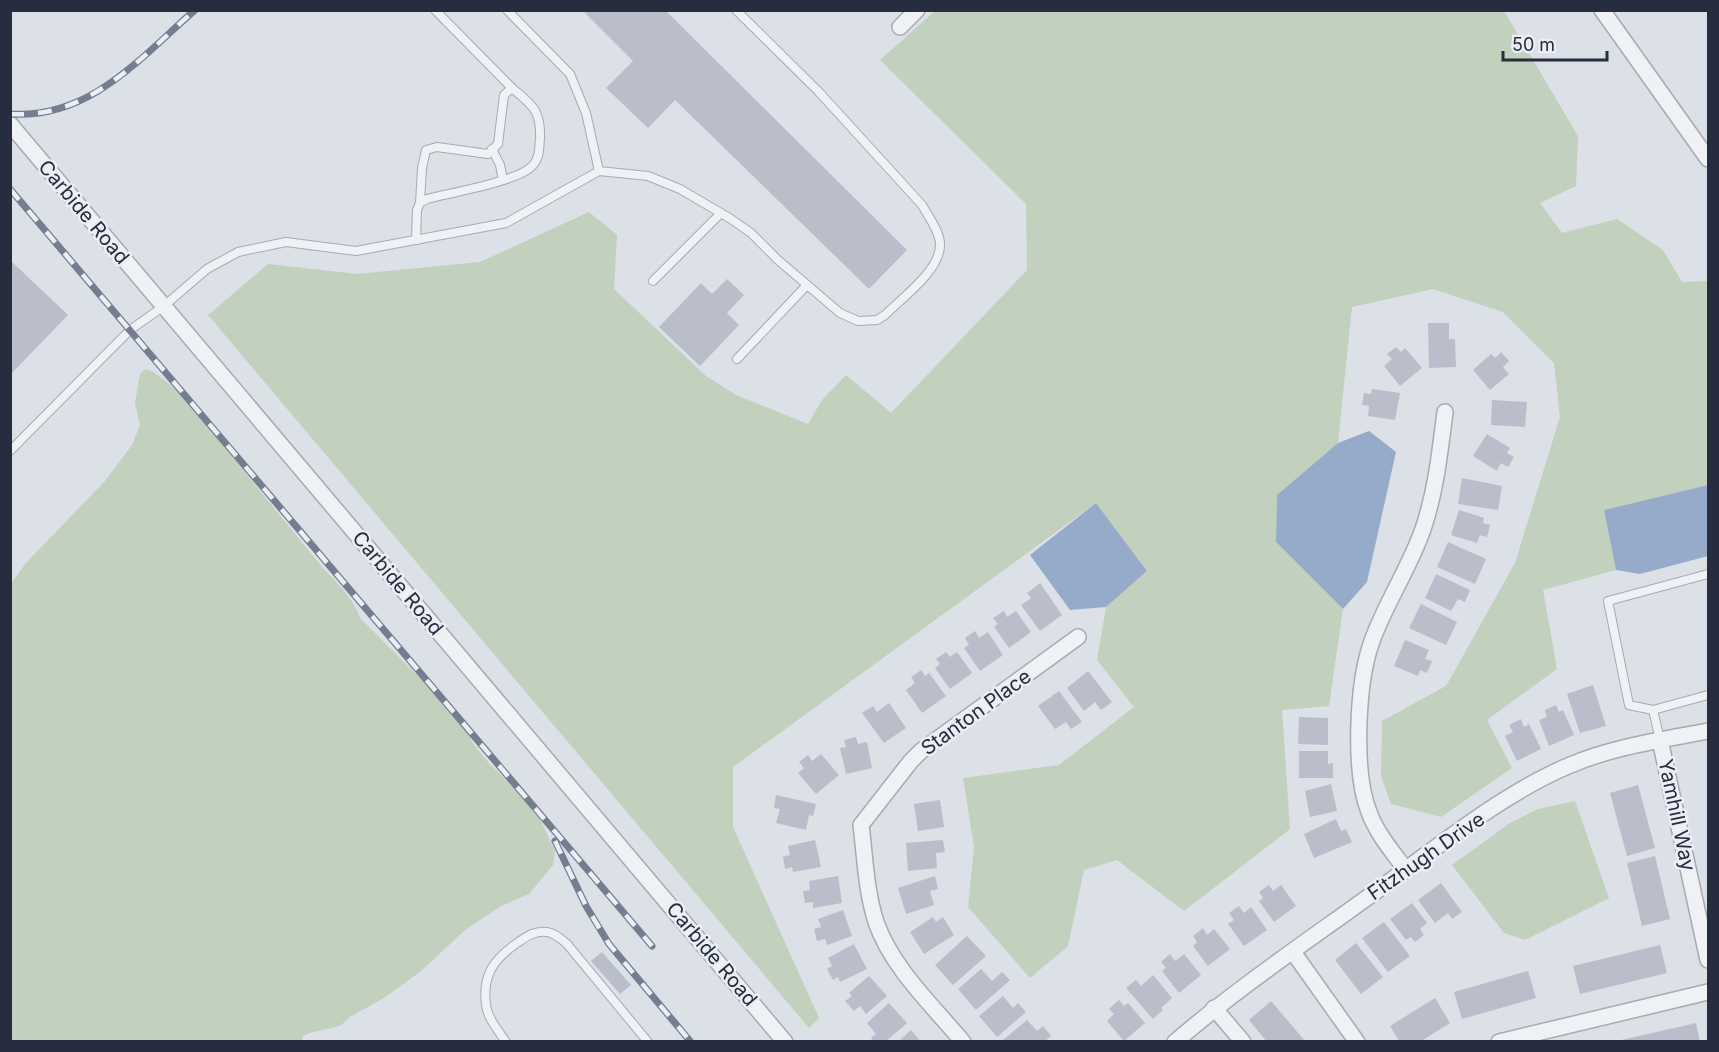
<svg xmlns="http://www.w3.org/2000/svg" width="1719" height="1052" viewBox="0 0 1719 1052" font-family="Inter,sans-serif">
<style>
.green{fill:#c1d1bd}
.water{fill:#95abc9}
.building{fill:#b9beca}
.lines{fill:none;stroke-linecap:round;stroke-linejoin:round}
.service-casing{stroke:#a5aab4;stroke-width:10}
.minor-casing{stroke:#a5aab4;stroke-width:18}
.service{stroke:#eff1f5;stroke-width:8}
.minor{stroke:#eff1f5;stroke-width:15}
.rail-casing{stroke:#757e91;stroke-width:7}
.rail{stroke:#ebeff5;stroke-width:4.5;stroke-dasharray:14;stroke-linecap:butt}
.labels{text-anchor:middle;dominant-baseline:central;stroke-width:5;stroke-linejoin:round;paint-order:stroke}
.street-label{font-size:20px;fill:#252d3e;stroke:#ebeff5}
</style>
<rect width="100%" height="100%" fill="#dce0e7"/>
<!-- green -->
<g class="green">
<path d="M935,11H1504L1578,136L1576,186L1540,203L1562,233L1617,219L1663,250L1682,282L1708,281V485L1604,510L1616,570L1543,590L1557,669L1487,720L1512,768L1441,817L1391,804L1381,776L1382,721L1446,686L1515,563L1560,417L1554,363L1503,312L1433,289L1352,307L1338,443L1277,495L1276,542L1343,609L1329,706L1282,710L1290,829L1184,911L1117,860L1084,870L1068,946L1030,978L968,907L974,847L963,778L1059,765L1134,707L1097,660L1106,607L1147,571L1096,503L733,767V827L819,1018L809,1028L208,315L268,264L357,274L480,262L589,212L617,235L614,289L706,376L736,395L808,424L822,400L846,375L891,413L1027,270L1026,204L880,60Z"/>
<path d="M146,369C174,378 218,440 238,464C266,498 294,533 322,567C337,583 353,597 360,618L429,687L464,727L474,745L489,763L525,799L539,817L555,851L553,865L529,894L501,906L465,930L421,971L384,998L350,1017L340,1026L309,1033L302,1037L303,1041H11V584L25,564L105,481L132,445L140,425L135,403L140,374Z"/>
<path d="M1575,801L1609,898L1525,940L1504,933L1452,865L1510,823L1538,809Z"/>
</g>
<!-- water -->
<g class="water">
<path d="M1369,431L1396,452L1367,582L1343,609L1276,542L1277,495L1338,443Z"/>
<path d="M1708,485V556L1640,574L1616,570L1604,510Z"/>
<path d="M1096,503L1147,571L1106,607L1070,610L1030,555Z"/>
</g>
<!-- building -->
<g class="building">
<path d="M582,10H665L907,250L869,289L675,100L648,128L606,88L633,61Z"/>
<path d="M10,260L68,315L10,375Z"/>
<path d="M727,279L744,295L727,313L739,325L700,366L659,327L701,283L712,294Z"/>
<path d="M1428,323H1449V339H1455L1456,367L1429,368Z"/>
<path d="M1396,347L1401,352L1405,348L1422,368L1400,386L1384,366L1392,359L1387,354Z"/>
<path d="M1501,352L1509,361L1503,367L1509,374L1490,390L1473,370L1491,354L1495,358Z"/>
<path d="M1372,389L1400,393L1395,420L1368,416L1369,406L1362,405L1364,393L1371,394Z"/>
<path d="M1492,400L1527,402L1525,427L1491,425Z"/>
<path d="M1487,434L1510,448L1507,453L1514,457L1508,467L1501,463L1497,471L1473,456Z"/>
<path d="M1462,478L1502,486L1498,510L1458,504Z"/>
<path d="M1459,510L1484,518L1483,523L1490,525L1487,537L1480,535L1477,543L1451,535Z"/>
<path d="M1448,542L1486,559L1475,584L1437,567Z"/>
<path d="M1436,574L1470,590L1465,602L1458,599L1451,611L1425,598Z"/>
<path d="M1040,583L1062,615L1040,631L1021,605L1031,598L1027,593Z"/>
<path d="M1421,604L1457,622L1446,645L1409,628Z"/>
<path d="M1004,611L1007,617L1016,611L1031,632L1009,648L994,627L998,624L993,618Z"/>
<path d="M975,631L979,638L988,632L1003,655L980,671L964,648L969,645L965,638Z"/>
<path d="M1405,640L1429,650L1425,659L1432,661L1427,673L1420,670L1418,676L1394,666Z"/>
<path d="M946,652L950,657L957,652L972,673L950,689L935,668L940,664L936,659Z"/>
<path d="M921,670L925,676L929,673L946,696L922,713L906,690L915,683L911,677Z"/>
<path d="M1088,671L1112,702L1101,710L1095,702L1084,711L1067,688Z"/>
<path d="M1593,685L1606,726L1580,733L1567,694Z"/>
<path d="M1059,691L1082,722L1071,729L1066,722L1055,729L1038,706Z"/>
<path d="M889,703L906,728L884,743L862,713L873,706L877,712Z"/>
<path d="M1556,705L1559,712L1563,710L1574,735L1549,746L1539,720L1547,717L1545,710Z"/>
<path d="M1299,717L1328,718V745L1298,744Z"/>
<path d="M1521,719L1524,727L1529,724L1541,749L1517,761L1505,736L1513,732L1509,725Z"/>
<path d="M856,737L858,744L867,742L872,768L846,774L840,748L846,747L844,740Z"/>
<path d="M1299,751H1328V764L1333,763V778H1299Z"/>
<path d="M821,754L839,775L816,794L798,773L804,768L799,762L808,755L812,761Z"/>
<path d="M1331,784L1337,811L1310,817L1305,791Z"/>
<path d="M1638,785L1655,848L1627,856L1610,793Z"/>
<path d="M776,795L816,804L813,816L809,815L806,830L776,823L780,809L774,808Z"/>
<path d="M940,800L944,827L918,831L914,804Z"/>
<path d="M1336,819L1341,831L1346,829L1352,842L1314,858L1304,834Z"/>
<path d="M815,840L821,867L793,872L792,867L785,869L783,857L790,855L788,846Z"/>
<path d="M943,840L945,852L936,853L937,868L908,871L906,843Z"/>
<path d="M1655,856L1670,919L1642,926L1627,863Z"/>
<path d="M838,876L842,903L813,908V902L805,903L803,891L810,890L809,881Z"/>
<path d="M935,876L938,889L930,891L934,905L906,914L898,888Z"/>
<path d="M1441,883L1462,912L1452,919L1448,913L1435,923L1418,900Z"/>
<path d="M1269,885L1273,891L1281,885L1296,906L1274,922L1259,901L1263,898L1259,892Z"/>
<path d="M1412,903L1427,923L1420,929L1424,935L1415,942L1411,937L1406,940L1390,919Z"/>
<path d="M1239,906L1244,913L1251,907L1267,930L1244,946L1228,924L1234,920L1229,913Z"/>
<path d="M843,910L852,936L827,945L825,939L817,941L814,929L821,927L818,919Z"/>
<path d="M933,917L936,922L943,917L954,935L924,954L910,932Z"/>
<path d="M1384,922L1410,956L1388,972L1362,938Z"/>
<path d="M1203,928L1207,935L1214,929L1230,949L1208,966L1193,946L1197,942L1193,936Z"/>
<path d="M967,936L986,956L953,985L935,965Z"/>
<path d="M1356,943L1383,977L1361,994L1335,960Z"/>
<path d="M854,944L867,969L840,982L838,977L833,980L827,969L832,966L828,958Z"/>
<path d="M1660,945L1667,973L1580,994L1573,966Z"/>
<path d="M602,952L631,985L620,994L591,961Z"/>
<path d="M1170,954L1175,961L1184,954L1201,975L1179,993L1162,971L1166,968L1161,962Z"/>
<path d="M981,969L992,981L1002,972L1010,980L976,1010L958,989Z"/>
<path d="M1528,971L1536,998L1462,1019L1454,992Z"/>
<path d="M1153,975L1172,998L1161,1008L1163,1010L1153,1019L1126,988L1136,980L1141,986Z"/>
<path d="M869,976L887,996L866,1014L860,1006L854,1011L845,1001L852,996L849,993Z"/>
<path d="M1003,996L1013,1008L1018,1003L1026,1012L997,1037L979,1016Z"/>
<path d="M1435,998L1450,1023L1420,1042H1400L1390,1026Z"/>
<path d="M1119,1000L1124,1006L1128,1003L1145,1023L1124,1041L1107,1021L1114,1014L1109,1009Z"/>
<path d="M1271,1001L1306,1042H1267L1249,1020Z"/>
<path d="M889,1003L907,1023L885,1042H874L871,1038L876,1034L867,1023Z"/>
<path d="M1027,1020L1037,1031L1043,1026L1051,1036L1044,1042H1004L1003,1040Z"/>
<path d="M1696,1023L1700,1042H1617V1041Z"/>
<path d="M911,1030L921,1042H898Z"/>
</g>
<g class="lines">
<defs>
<g id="service">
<path d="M435,10L512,88"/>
<path d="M507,10L570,74L586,113L599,171"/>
<path d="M492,149L500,165L503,180"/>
<path d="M416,240L417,210L420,203L427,199C450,193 513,182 530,168C540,160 539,149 540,138C541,110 532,105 512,88L504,95L498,144L488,154L437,147L426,150L422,168L420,203"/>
<path d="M653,281L721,213"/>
<path d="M737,359L807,285"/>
<path d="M10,451L130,330L164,306L207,269L238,252L286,242L356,251L506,223L599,171L648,176L680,189L731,219L751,233L778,260L840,313L858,321L877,320L885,315C903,297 942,269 940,243C939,230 928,216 922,205L819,92L736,10"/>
<path d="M1708,574L1608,601L1629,705L1653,710L1708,695"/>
<path d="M1653,710L1660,740"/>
<path d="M506,1042C498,1030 488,1019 486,1005C482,975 494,959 517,943C526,937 535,930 547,932C555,933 561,939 567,944L648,1042"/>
</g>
<g id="minor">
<path d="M1602,10L1708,159"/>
<path d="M900,27L917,10"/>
<path d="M10,124L785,1042"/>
<path d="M1660,740L1708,960"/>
<path d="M1406,870C1392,851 1377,834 1369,812C1353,772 1357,682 1372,641C1386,602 1410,567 1423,529C1436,491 1440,451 1445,412"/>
<path d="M1293,952L1357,1042"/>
<path d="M1214,1008L1243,1042"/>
<path d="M963,1042C932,1005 892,968 876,922C866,891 865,857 861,825L911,761L921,751L1078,637"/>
<path d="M1175,1042C1240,986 1312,938 1382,887C1439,846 1504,793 1568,766C1612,747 1661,740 1708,731"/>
<path d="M1499,1042L1708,992"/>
</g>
</defs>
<!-- service casing -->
<use href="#service" class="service-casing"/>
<!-- minor casing -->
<use href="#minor" class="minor-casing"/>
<!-- service -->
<use href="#service" class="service"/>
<!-- minor -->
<use href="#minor" class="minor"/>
<defs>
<g id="rail">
<path d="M10,114C90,119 140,58 195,10"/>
<path d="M10,189L652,946"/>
<path d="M555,841L586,906L609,944L690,1041"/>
</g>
</defs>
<!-- rail casing -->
<use href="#rail" class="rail-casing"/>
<!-- rail -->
<use href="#rail" class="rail"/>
</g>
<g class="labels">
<!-- street labels -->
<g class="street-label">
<text transform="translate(84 212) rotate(50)">Carbide Road</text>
<text transform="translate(398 583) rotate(50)">Carbide Road</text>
<text transform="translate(976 712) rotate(-36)">Stanton Place</text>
<text transform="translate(1677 815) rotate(78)">Yamhill Way</text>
<text transform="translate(1426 856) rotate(-35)">Fitzhugh Drive</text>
<text transform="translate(712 954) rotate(50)">Carbide Road</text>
</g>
</g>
<!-- border -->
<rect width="1719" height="1052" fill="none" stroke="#252d3e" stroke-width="24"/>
<!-- scale -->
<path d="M1503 51v9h104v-9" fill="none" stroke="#252d3e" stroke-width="3"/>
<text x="1512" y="51" font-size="18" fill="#252d3e" stroke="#ebeff5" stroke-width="4.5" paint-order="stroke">50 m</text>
</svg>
